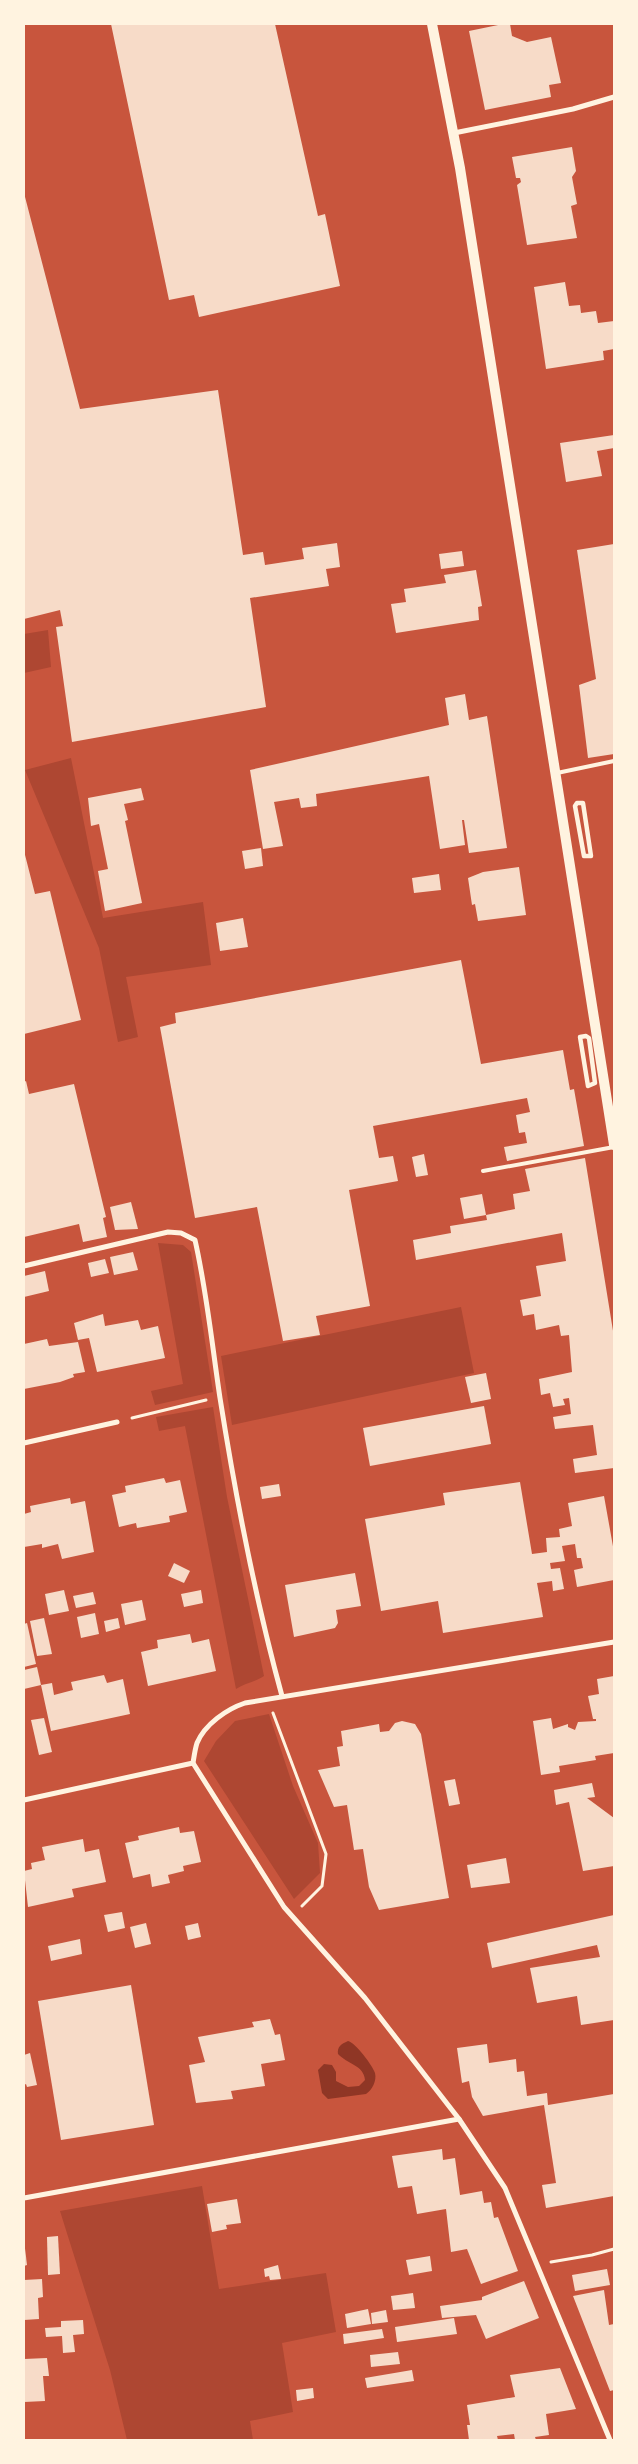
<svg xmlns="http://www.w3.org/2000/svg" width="638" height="2464" viewBox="0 0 638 2464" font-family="'PT Serif',serif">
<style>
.green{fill:#ae4732}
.water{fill:#8f3625}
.building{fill:#f7dbc8}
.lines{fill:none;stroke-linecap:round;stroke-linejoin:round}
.path{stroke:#fff3e0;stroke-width:3}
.service{stroke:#fff3e0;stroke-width:4}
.pedestrian{stroke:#fff3e0;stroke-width:4.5}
.minor{stroke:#fff3e0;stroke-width:5}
.secondary{stroke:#fff3e0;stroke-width:10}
</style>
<rect width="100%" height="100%" fill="#c8553d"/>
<!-- green -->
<g class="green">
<path d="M48,630L51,667L24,673V634Z"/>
<path d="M71,758L103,918L203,902L211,965L126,977L138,1037L118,1042L99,948L25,770Z"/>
<path d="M158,1243L183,1245L191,1252L213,1392L155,1405L151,1391L183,1384Z"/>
<path d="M461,1307L474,1373L232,1425L221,1356Z"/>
<path d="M213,1407L227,1497L264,1676C255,1682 245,1683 236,1689L185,1426L159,1431L156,1417Z"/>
<path d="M269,1714L293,1786L318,1843L320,1873L294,1899L204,1761L216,1741L235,1721Z"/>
<path d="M202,2186L219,2289L326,2273L336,2332L282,2343L293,2412L250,2421L253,2440H127L110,2370L60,2211Z"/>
</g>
<!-- water -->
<path class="water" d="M348,2041C355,2042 373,2066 375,2073C377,2081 372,2090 366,2094L328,2099L322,2093L318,2070L324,2064L332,2065L336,2072V2081L348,2087L359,2086L365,2080C364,2065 347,2064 338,2054C337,2047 341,2044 348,2041Z"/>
<!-- building -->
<g class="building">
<path d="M111,24H275L318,216L325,214L340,286L199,317L194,295L169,300Z"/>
<path d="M503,24H510L512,36L527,42L551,37L561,83L549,85L551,97L485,110L469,31Z"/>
<path d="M572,147L576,171L572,177L577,204L571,206L577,238L527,245L517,185L521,182L520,178H516L512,157Z"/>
<path d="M24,193L80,409L218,390L243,555L263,552L265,565L304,559L302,548L337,543L340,567L326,569L329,586L250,598L266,707L72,742L56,627L63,626L60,610L24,619Z"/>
<path d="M565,282L569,306L580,305L581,313L596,311L598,323L614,321V349L603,351L604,360L546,369L534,287Z"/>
<path d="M614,435V448L597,451L602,476L566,482L560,443Z"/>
<path d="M614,544V754L588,758L579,685L596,679L577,550Z"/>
<path d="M462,551L464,566L441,569L439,554Z"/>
<path d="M476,570L482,606L478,607L479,620L396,633L391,604L406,602L404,589L446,583L444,575Z"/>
<path d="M465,694L469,720L487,716L507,848L469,853L464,820H462L465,845L440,849L429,776L316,794L317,806L301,808L299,798L274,802L283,846L263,849L250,770L449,725L445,698Z"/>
<path d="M141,788L144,800L124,804L128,820L125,821L142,903L105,911L98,871L108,869L99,824L91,826L88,798Z"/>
<path d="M261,848L263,866L245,869L242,851Z"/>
<path d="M24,851L35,894L50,891L81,1020L24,1034Z"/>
<path d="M519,867L526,915L478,921L475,904L472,905L468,878L483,872Z"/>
<path d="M439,874L441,890L414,893L412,878Z"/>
<path d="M243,918L248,947L220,951L216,923Z"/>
<path d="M461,960L481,1064L563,1050L570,1090L574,1089L584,1146L507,1161L504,1147L527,1143L525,1132L519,1133L516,1115L530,1112L527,1098L373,1126L379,1158L393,1156L398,1181L349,1190L370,1306L316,1316L320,1335L283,1341L257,1207L195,1218L160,1027L176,1023L175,1013Z"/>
<path d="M26,1081L29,1094L74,1084L106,1217L103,1218L107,1237L83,1242L79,1224L24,1237V1082Z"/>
<path d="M424,1154L428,1175L416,1177L412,1157Z"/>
<path d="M585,1158L614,1337V1468L575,1473L573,1459L597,1455L593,1425L555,1429L553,1417L571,1414L569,1398L563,1399L565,1405L553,1407L550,1393L541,1395L539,1379L572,1372L569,1335L561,1336L559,1325L536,1330L534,1314L523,1316L520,1300L541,1296L536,1266L566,1261L562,1233L416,1260L413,1240L451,1233L450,1226L487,1220L486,1215L464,1219L460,1198L482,1194L486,1215L515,1209L513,1194L530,1191L525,1169Z"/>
<path d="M131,1202L138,1229L115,1230L110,1207Z"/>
<path d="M133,1252L138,1270L114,1275L110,1257Z"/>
<path d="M105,1259L109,1273L91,1277L88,1263Z"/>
<path d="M45,1271L49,1291L24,1297V1276Z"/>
<path d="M103,1314L105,1326L138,1320L141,1330L158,1326L165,1358L97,1372L89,1338L78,1340L74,1323Z"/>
<path d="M47,1339L49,1346L78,1342L85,1372L73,1374L74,1377L60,1382L24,1389V1344Z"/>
<path d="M486,1373L491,1399L471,1403L465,1377Z"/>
<path d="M484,1406L491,1444L370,1466L363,1428Z"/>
<path d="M164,1478L166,1483L180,1480L187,1512L169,1516L170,1522L137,1528L136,1523L119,1527L112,1495L126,1492L125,1486Z"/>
<path d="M520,1482L532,1554L547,1552L546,1538L560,1537L559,1529L572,1526L568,1503L604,1496L614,1552V1580L577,1587L574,1570L583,1568L581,1558H577L575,1544L562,1546L565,1561L550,1563L551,1569L560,1568L564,1589L553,1591L552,1581L537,1583L543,1617L443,1633L438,1601L381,1611L365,1519L445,1505L443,1493Z"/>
<path d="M279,1484L281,1496L262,1499L260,1487Z"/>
<path d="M70,1498L71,1504L85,1501L94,1552L62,1559L58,1544L42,1548V1544L24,1547V1514L31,1512L30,1506Z"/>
<path d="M174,1563L190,1571L184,1583L168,1576Z"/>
<path d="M355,1573L361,1606L336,1610L338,1623L335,1628L294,1637L285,1585Z"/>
<path d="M64,1590L69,1611L49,1615L45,1594Z"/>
<path d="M201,1590L203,1603L184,1607L181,1594Z"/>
<path d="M93,1592L96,1604L76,1608L73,1596Z"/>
<path d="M142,1600L146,1620L125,1625L121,1604Z"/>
<path d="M95,1613L99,1634L81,1638L77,1617Z"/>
<path d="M44,1618L52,1654L37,1656L30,1621Z"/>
<path d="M118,1618L120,1628L106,1632L104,1621Z"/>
<path d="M27,1623L36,1664L24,1667V1624Z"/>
<path d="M190,1634L192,1643L209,1639L216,1671L148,1686L141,1652L158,1648L157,1640Z"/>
<path d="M37,1667L41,1685L24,1689V1670Z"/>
<path d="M104,1675L107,1683L123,1679L130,1714L51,1731L41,1685L52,1683L54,1695L73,1690L71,1682Z"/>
<path d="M614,1676V1753L595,1756L596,1760L559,1766L560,1772L541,1775L533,1721L551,1718L553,1729L568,1724V1727L575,1730L578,1722L596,1721V1719H593L588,1696L599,1694L597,1679Z"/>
<path d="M44,1718L52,1752L39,1755L31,1720Z"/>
<path d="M402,1721L415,1724L421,1734L449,1898L379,1910L369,1887L363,1849L354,1850L347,1805L334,1807L318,1770L340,1766L337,1747L343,1746L341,1731L379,1724L380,1732L389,1731L395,1723Z"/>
<path d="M455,1779L460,1804L449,1806L444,1781Z"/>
<path d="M592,1783L595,1797L587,1798L614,1818V1866L583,1871L569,1802L556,1805L554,1790Z"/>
<path d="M179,1827L180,1833L194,1831L201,1862L183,1866L184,1871L168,1875L170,1883L152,1887L150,1874L133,1878L125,1843L139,1840L138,1836Z"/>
<path d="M83,1839L85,1852L99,1849L106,1882L72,1889L74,1897L28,1907L24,1871L32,1869L31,1863L45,1860L42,1847Z"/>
<path d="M506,1858L510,1883L471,1888L467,1865Z"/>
<path d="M122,1912L125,1928L108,1932L104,1915Z"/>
<path d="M614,1915V2020L581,2025L577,1996L537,2003L530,1968L600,1957L597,1945L492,1968L487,1943Z"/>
<path d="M146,1923L151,1944L135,1948L130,1927Z"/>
<path d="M198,1923L201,1937L188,1940L185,1926Z"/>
<path d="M80,1939L82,1954L51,1961L48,1946Z"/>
<path d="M131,1985L154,2125L61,2140L38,2001Z"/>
<path d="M270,2019L275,2035L280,2034L285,2060L261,2064L265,2086L231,2091L233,2099L196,2103L189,2065L205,2062L198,2037L254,2027L252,2022Z"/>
<path d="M487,2044L489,2063L516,2059L517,2072L524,2071L527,2096L547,2093L548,2105L614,2094V2196L546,2208L542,2185L556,2183L544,2105L483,2116L472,2097L469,2081L462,2083L457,2048Z"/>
<path d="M30,2053L37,2085L27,2087L26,2084L24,2085V2055Z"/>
<path d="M442,2149L443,2160L455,2158L460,2195L482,2191L484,2203L491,2202L494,2218L498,2217L518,2271L481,2284L467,2249L451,2252L446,2209L417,2214L412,2186L398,2188L392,2156Z"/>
<path d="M237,2199L241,2223L226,2225L227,2229L212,2232L207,2204Z"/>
<path d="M58,2236L60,2274L48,2275L47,2237Z"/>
<path d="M24,2240L27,2265L24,2266Z"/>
<path d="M430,2256L432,2271L409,2275L406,2260Z"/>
<path d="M278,2265L281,2279L270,2280L269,2276L265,2277L264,2269Z"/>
<path d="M607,2269L610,2285L575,2291L572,2275Z"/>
<path d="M42,2279L43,2297L38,2298L39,2319L24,2320V2280Z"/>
<path d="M524,2281L539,2318L486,2339L476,2315L442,2318L440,2306L482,2300V2297Z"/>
<path d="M604,2290L609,2325L614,2324V2390L610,2391L573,2296Z"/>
<path d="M413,2293L415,2308L393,2310L391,2296Z"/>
<path d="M368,2309L371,2324L347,2328L345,2314Z"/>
<path d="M386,2310L388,2322L372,2324L371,2313Z"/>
<path d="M454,2318L457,2334L397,2342L395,2327Z"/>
<path d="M83,2320L84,2334L73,2335L75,2352L63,2353L62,2336L46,2337L45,2328L61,2327V2321Z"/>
<path d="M382,2329L384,2338L344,2344L343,2334Z"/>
<path d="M398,2352L400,2364L371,2367L370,2355Z"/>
<path d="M47,2358L49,2376H43L45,2401L24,2402V2359Z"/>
<path d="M560,2368L576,2409L546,2414L549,2435L535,2437L536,2440H515L514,2434L497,2436L498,2440H469L467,2425H470L467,2405L515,2397L510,2375Z"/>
<path d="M412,2370L414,2381L367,2388L365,2378Z"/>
<path d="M313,2388L314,2398L297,2401L296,2390Z"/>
</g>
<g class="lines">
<!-- path -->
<g class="path">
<path d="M132,1418L206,1400"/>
<path d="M273,1713L326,1854L322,1886L302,1906"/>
<path d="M551,2262L592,2255L614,2249"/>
</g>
<!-- service -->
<g class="service">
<path d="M557,773L614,761"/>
<path d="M483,1171L614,1147"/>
</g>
<!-- pedestrian -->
<g class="pedestrian">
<path d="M577,803H583L591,856H584L575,806Z"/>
<path d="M586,1036L589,1038L595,1083L588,1086L580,1037Z"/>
</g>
<!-- minor -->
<g class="minor">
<path d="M454,133L573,109L614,97"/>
<path d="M24,1266L168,1232L181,1233L195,1240C207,1293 212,1345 220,1398C236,1499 255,1598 282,1696"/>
<path d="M24,1443L117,1422"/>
<path d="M24,1800L193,1763"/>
<path d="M24,2198L459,2119"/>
<path d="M610,2440L505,2188L459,2119L365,1998L284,1907L193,1763C194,1757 195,1749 197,1743C205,1724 227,1709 245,1703L614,1642"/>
</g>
<!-- secondary -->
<path class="secondary" d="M432,24L460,168L614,1145"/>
</g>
<!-- border -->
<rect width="638" height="2464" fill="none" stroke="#fff3e0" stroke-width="50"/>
</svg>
